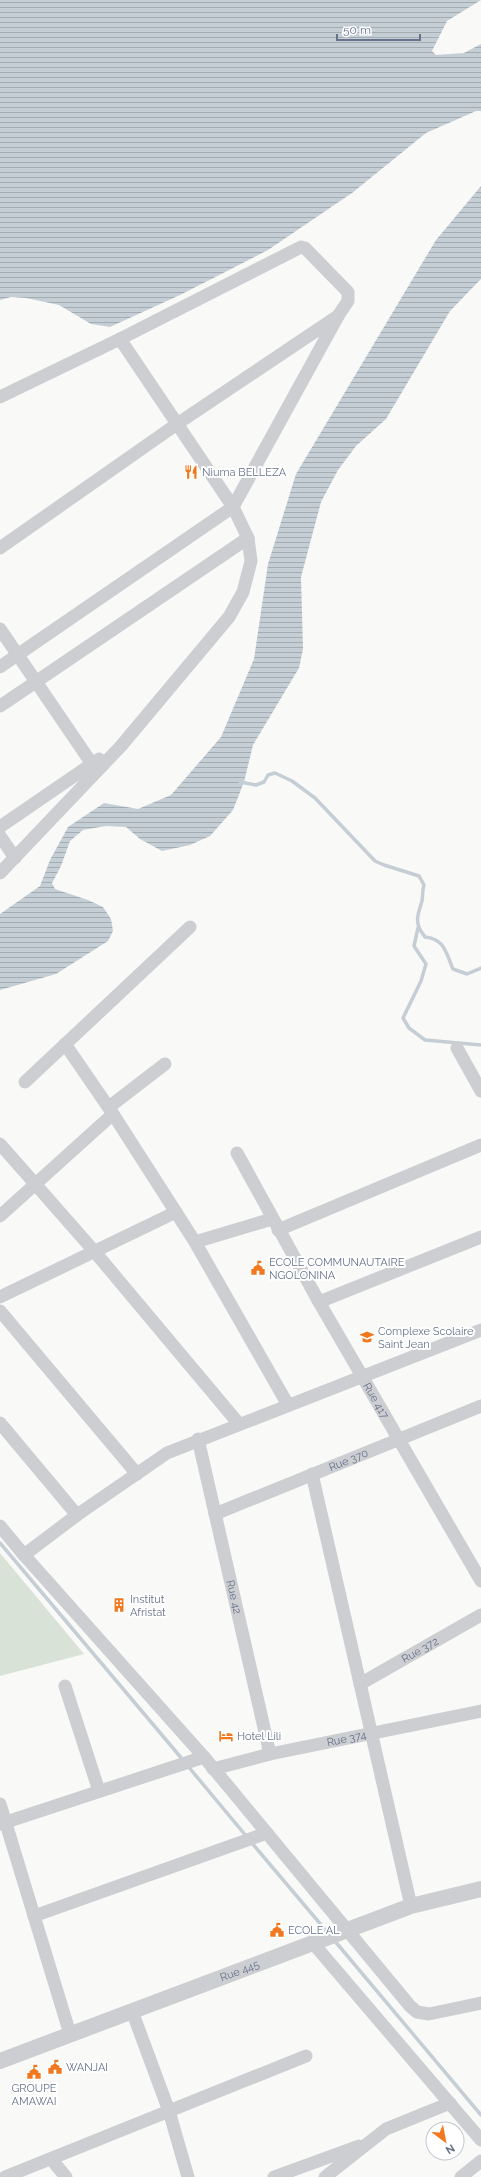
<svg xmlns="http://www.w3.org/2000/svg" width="481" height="2177" viewBox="0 0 481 2177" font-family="Raleway,sans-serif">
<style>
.green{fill:#d9e2d7}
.water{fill:url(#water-rules)}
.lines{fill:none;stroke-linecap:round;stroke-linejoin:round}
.stream{stroke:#c5ced5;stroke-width:3.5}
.minor{stroke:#ccced2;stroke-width:13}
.tertiary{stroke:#ccced2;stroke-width:16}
.labels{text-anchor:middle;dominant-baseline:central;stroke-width:4;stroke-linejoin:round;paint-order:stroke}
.poi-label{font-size:11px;fill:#66738a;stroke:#fff;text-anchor:start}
.street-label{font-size:11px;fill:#66738a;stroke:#fff}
</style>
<defs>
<pattern id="water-rules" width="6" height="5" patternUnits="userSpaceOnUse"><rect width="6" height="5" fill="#c5ced5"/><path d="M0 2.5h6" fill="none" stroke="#a4acb3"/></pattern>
</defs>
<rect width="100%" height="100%" fill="#f9f9f7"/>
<!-- green -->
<path class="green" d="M0,1553L84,1654L0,1676Z"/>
<!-- water -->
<g class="water">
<path d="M0,0H481L447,21L432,51L436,55L464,53L481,44V111H476L426,133L352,193L268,250L180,295L110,327L91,324L59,305L26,298L11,297L0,300Z"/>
<path d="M481,186V279L450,311L386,419L356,446L338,470L321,502L301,577L303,649L299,668L253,745L244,782L233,810L210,836L190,845L162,851L140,839L126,827L106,826L83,830L70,841L61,866L52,883L55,889L88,900L103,907L111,919L113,931L108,941L56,974L0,990V914L40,886L50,860L68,827L104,803L138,809L171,795L221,737L254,659L268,564L296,474L436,240Z"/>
</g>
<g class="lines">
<!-- stream -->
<g class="stream">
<path d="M240,782L256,785L264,782L268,775L275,773L292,781L315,798L375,861L384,865L419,876L424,885C422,891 423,896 422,901C417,916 414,924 425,937C445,939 446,953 453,969L467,974L481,968"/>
<path d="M418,928L414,946L426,964L421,981L403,1018L409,1028L425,1040L481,1045"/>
<path d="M0,1543L183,1760"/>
<path d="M187,1765L247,1837"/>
<path d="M251,1842L328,1933"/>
<path d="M334,1940L481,2115"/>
</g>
<!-- minor -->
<g class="minor">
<path d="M0,397L120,339L301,247L305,248L348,292V301L338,316"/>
<path d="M0,548L177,424L338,316L233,507L0,667"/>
<path d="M0,629L92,764"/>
<path d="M0,706L248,538"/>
<path d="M0,827L99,759"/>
<path d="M0,836L15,858"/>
<path d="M0,873L121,746L229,617L243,592L251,561L248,538L233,507L120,339"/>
<path d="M65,1044L113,1114L195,1242L288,1405"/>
<path d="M457,1048L481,1091"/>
<path d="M25,1082L190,927"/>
<path d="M109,1107L165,1064"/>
<path d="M0,1144L94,1251L239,1424"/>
<path id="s1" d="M237,1153L319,1302L481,1581"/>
<path d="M0,1216L113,1114"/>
<path d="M278,1230L481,1145"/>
<path d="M195,1242L272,1219"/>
<path d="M0,1297L176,1212"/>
<path d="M319,1302L481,1237"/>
<path d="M0,1311L137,1474"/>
<path d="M0,1423L77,1515"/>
<path id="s2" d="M198,1439L270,1754"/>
<path d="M312,1474L411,1906"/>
<path id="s3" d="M215,1514L481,1406"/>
<path d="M0,1526L24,1555L204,1757L410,2006L417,2012L429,2014L481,2003"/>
<path d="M24,1555L77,1515L167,1453L481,1330"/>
<path id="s4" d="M360,1684L481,1615"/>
<path d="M65,1686L99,1791"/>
<path id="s5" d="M213,1769L270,1754L481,1711"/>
<path d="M0,1804L70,2034"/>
<path d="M0,1824L204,1757"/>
<path d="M34,1916L267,1833"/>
<path d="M312,1942L481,2140"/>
<path d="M132,2011L169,2111L188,2177"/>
<path d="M51,2159L66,2177"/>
<path d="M5,2177L306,2056"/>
<path d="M274,2177L359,2146"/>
<path d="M325,2177L386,2129L450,2103"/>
<path d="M461,2177L481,2161"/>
</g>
<!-- tertiary -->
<path class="tertiary" id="s6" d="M0,2061L411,1906L481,1889"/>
</g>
<!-- icons -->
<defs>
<symbol id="restaurant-bare" viewBox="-9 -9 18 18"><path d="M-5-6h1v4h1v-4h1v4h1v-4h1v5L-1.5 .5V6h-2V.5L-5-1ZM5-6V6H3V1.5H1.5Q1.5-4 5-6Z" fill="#f1781f" stroke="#fff" stroke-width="2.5" paint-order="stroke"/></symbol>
<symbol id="civic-bare" viewBox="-9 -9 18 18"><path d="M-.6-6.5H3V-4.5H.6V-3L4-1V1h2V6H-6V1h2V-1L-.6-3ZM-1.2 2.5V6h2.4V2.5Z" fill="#f1781f" stroke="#fff" stroke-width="2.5" paint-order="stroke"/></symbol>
<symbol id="school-bare" viewBox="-9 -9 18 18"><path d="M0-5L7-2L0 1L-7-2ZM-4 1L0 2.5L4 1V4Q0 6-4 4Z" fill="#f1781f" stroke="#fff" stroke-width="2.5" paint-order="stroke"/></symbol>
<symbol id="building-bare" viewBox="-9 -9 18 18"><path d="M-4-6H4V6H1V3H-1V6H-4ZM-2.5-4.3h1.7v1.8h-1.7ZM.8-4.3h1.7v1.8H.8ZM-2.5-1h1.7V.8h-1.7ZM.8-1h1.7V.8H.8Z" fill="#f1781f" stroke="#fff" stroke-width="2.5" paint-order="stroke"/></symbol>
<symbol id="hotel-bare" viewBox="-9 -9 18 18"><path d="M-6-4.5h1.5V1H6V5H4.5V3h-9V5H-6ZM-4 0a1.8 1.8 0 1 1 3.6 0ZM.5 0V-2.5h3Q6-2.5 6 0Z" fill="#f1781f" stroke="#fff" stroke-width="2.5" paint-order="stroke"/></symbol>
</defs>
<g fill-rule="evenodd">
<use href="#restaurant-bare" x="181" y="462" width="20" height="20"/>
<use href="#civic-bare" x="248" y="1258" width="20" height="20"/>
<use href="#school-bare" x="357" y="1327" width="20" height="20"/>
<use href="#building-bare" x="109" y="1595" width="20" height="20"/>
<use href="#hotel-bare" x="216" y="1726" width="20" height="20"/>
<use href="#civic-bare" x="267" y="1920" width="20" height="20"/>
<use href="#civic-bare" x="45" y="2057" width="20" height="20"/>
<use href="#civic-bare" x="24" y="2062" width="20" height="20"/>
</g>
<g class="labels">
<!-- poi labels -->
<g class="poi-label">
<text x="202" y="472">Niuma BELLEZA</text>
<text x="269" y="1262">ECOLE COMMUNAUTAIRE<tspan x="269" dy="13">NGOLONINA</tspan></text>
<text x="378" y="1331">Complexe Scolaire<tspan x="378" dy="13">Saint Jean</tspan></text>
<text x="130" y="1599">Institut<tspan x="130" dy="13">Afristat</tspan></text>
<text x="237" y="1736">Hotel Lili</text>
<text x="288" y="1930">ECOLE AL</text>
<text x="66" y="2067">WANJAI</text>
<text x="34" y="2088" text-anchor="middle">GROUPE<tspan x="34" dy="13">AMAWAI</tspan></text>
</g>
<!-- street labels -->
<g class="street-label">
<text stroke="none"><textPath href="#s1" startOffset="284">Rue 417</textPath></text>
<text stroke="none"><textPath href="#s3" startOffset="144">Rue 370</textPath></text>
<text stroke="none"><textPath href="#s2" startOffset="162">Rue 42</textPath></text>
<text stroke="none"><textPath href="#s4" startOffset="69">Rue 372</textPath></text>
<text stroke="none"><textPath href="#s5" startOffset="137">Rue 374</textPath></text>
<text stroke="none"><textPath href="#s6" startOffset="256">Rue 445</textPath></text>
</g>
</g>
<!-- north arrow -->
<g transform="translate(445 2141) rotate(148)"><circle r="19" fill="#ffffff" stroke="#c2c7d0"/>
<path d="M0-3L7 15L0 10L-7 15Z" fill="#f1781f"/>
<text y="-6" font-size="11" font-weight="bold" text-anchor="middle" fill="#66738a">N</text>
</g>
<!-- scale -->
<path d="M337 34v6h83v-6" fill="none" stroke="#66738a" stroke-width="2"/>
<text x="343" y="34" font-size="12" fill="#66738a" stroke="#ffffff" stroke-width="3" paint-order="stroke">50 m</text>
</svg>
